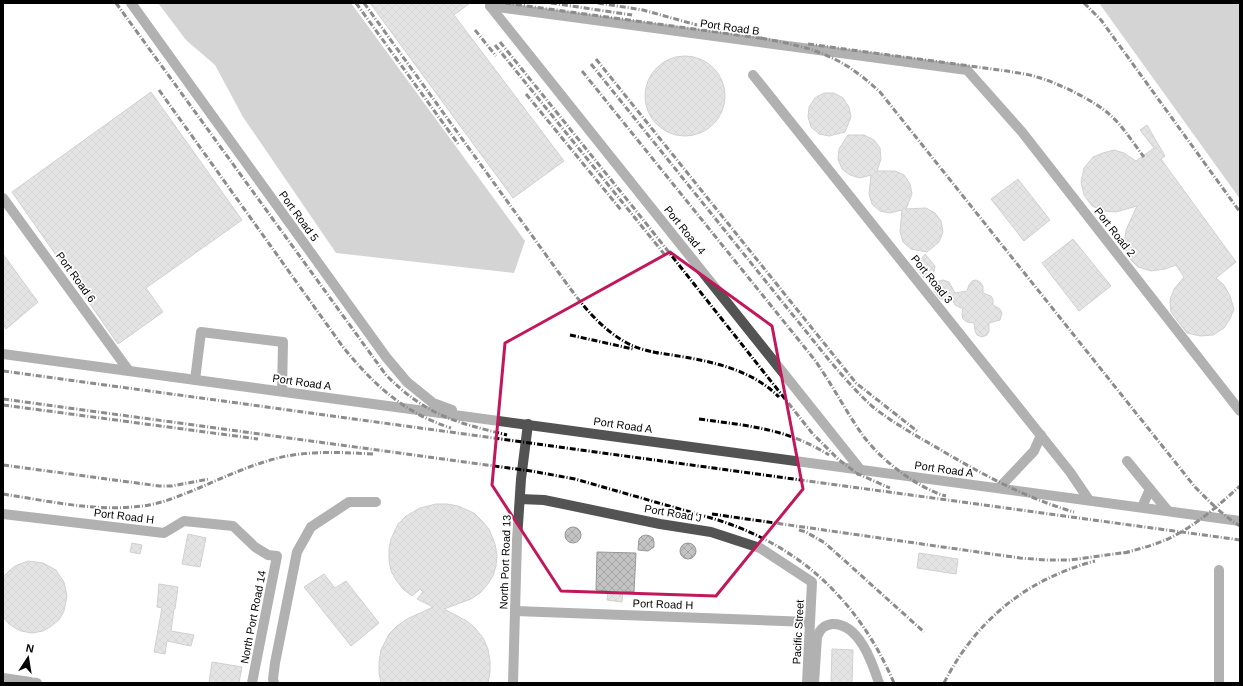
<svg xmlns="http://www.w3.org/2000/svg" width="1243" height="686" viewBox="0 0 1243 686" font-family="Arial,sans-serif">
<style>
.water{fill:#a1a1a1}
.building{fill:url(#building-cross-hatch);stroke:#979797}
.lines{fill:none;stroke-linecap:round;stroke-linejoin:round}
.minor{stroke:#535353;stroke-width:10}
.rail{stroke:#000;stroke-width:3;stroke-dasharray:6 2 1 2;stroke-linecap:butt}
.marked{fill:none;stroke:#c2185b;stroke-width:3;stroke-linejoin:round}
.labels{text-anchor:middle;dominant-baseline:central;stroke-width:3.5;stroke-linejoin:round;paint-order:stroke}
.street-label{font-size:11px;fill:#000;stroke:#fff}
</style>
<defs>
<pattern id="building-cross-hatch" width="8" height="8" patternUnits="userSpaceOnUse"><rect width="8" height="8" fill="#c3c3c3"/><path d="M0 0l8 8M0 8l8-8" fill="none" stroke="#a6a6a6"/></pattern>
</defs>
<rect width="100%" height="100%" fill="#fff"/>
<!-- water -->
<g class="water">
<path d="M158,3H351L525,241L514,273L336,253L243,117L215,65L186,40Z"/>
<path d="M1099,3H1240V199Z"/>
</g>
<!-- building -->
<g class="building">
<path d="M370,3H470L454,15L564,161L513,198Z"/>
<circle cx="685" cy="96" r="40"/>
<path d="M151,92L242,220L146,288L163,312L118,344L12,192Z"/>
<path d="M824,93H834L843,98L849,107L851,117L845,132L829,136L819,134L811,127L808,117L809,107L815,98Z"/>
<path d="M1147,125L1165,156L1161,159L1236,262L1216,278L1224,285L1230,296L1234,309L1230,319L1224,328L1213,335L1200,336L1187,333L1171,312L1170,300L1174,289L1184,277L1176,265L1165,269L1151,271L1138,267L1127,256L1124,244L1126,230L1137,206L1116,212L1103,211L1092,206L1084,195L1081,182L1084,168L1093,157L1103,153L1114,150L1124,153L1136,161L1154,148L1140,130Z"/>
<path d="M848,135H864L874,140L880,148L881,159L877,171H895L904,175L910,184L912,194L906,209L926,208L935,213L941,221L943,232L939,242L927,252L911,249L903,242L900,232L902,210L890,213L880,211L872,204L869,194L871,175L860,178L850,175L842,169L838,159L839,149Z"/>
<path d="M1018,179L1050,220L1024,241L991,199Z"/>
<path d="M1073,239L1111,286L1079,311L1042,263Z"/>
<path d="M3,254L38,302L6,329L3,324Z"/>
<path d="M925,254L935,266L933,278H924L916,268L917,264Z"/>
<path d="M943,280L949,282L955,293L967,291L969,285L972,281L976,280L980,282L983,286V293L991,296L993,300V305L1000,309L1002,313L1000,320L989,323V331L987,335L982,337L977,335L975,331L974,323L967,322L963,319L962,314L963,309L955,305L952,299H940L934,291L936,282Z"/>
<path d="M436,504H447L458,506L474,513L482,521L489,529L495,544L497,555L496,566L493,576L487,585L480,593L471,599L444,609L467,621L476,629L483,638L488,649L490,661V672L488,683H381L379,673V662L381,650L389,634L397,626L407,619L433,607L417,599L423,592L420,589L412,596L403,589L396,580L391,571L389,560V549L391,539L398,524L406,516L420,508Z"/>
<circle cx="573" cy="535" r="8"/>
<path d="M188,534L206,538L200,567L182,564Z"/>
<path d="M646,535L650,536L653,538L654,542V547L648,551L638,550L639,539L642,536Z"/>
<circle cx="688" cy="551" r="8"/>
<path d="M132,543L142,545L140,554L130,552Z"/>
<path d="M597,552L636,553L634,592L623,591L622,602L607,600L608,591L596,590Z"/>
<path d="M919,553L958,559L956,574L917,568Z"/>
<path d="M28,561L43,563L56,570L64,582L67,596L64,611L59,620L50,627L43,631L32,633L21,631L15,628L9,624L3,617V577L9,571L15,566Z"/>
<path d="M324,574L335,588L346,581L379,623L351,646L304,587Z"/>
<path d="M159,584L178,587L175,609H174L171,631L194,635L191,646L167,641L165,654L154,652L162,608L157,607Z"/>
<path d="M832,649L853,650L852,683H831Z"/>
<path d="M212,662L242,667L239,683H209Z"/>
</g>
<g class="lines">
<!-- minor -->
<g class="minor">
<path d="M131,3L386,357L407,382L433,403L452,410"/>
<path d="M490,6L967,70L1022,132L1240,411"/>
<path d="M490,6L860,469"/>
<path d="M753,75L1070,472L1089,500"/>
<path d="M3,198L129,371"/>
<path d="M3,354L1240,521"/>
<path d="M195,380L201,332L283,342L282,391"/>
<path d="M1127,461L1168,511"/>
<path d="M999,488L1034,451L1041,435"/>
<path d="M520,499L544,500L660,524L711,532L760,548L812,582L807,683"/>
<path d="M1142,507L1150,489"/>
<path d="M3,514L164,533L184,521L233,526L255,547L268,555L277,556L252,683"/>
<path d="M515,611L810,622"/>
<path d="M3,678L37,683"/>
<path d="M274,683L273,679L275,663L297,552L311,527L349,502H376"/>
<path d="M513,683L517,540L521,479L528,424"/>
<path d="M814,683L817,637C820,629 824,625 832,624C859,623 872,662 879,683"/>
<path d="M1219,683V570"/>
</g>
<!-- rail -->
<g class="rail">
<path d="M116,3L386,375C426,415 454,422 507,435"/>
<path d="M356,3L459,145"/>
<path d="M364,3L559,273C579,301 600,330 631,345C639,349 649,351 658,353"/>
<path d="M505,3L767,39"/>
<path d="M551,3L632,15"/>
<path d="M598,3L643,10L697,25"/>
<path d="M1084,3L1101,20L1240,212"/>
<path d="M475,30L496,56"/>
<path d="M761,38C786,43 810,47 832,58C850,66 866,79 880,92L1195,487C1209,501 1222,515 1240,526"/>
<path d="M500,42L637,212L812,433L838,459L859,475"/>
<path d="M808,44L1007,71C1017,73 1028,74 1037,77C1056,82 1095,101 1109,114C1123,126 1133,143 1144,157"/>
<path d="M495,45L665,255"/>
<path d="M596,59L856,383L917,431"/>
<path d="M591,64L829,360C843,376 857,393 873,407C892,422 913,434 934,446C978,472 1025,498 1074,512"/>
<path d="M582,71L814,359C832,384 846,412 864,437C877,454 894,468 912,480C922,486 934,493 946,496"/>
<path d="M159,90L343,347C374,385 404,413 451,428"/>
<path d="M526,94L621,210"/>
<path d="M570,335L633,349"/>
<path d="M653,352C696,359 746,364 779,397"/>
<path d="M3,371L1240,540"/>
<path d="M3,399L531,471L575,479L718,520C802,547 859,602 894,683"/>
<path d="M3,405L258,439"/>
<path d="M699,419C748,426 786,428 829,455"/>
<path d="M3,465L159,486H172L209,479"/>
<path d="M856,473L890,488"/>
<path d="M3,494C48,501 96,512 142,506C162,504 181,495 199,488C222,478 244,468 267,461C302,450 337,452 373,454"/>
<path d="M712,514L1020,558L1045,560H1070L1129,552"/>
<path d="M799,530L806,532L825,543L924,632"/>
<path d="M1124,553C1139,549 1154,545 1168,539C1195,526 1218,506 1240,486"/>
<path d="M944,683C976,620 1027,579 1095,561"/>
</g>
</g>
<!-- marked area -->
<path d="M0 0H1243V686H0ZM670,252L772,326L803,489L716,596L561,591L492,485L505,343Z" fill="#fff" fill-opacity=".55" fill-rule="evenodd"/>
<path class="marked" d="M670,252L772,326L803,489L716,596L561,591L492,485L505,343Z"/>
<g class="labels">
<!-- street labels -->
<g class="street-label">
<text transform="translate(730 27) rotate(8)">Port Road B</text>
<text transform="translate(299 216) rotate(54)">Port Road 5</text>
<text transform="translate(685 230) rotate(51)">Port Road 4</text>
<text transform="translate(1115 232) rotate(52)">Port Road 2</text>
<text transform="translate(76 277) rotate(54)">Port Road 6</text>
<text transform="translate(932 279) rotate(51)">Port Road 3</text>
<text transform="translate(302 382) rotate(8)">Port Road A</text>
<text transform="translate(623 425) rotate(8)">Port Road A</text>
<text transform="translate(944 469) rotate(8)">Port Road A</text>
<text transform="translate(673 513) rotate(10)">Port Road J</text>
<text transform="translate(124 516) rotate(7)">Port Road H</text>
<text transform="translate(505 562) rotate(-88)">North Port Road 13</text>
<text transform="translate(663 604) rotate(2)">Port Road H</text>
<text transform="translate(253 617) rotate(-79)">North Port Road 14</text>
<text transform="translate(798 632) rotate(-87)">Pacific Street</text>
</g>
</g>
<!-- border -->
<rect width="1243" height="686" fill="none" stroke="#000000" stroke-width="8"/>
<!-- north arrow -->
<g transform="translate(28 658) rotate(12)" stroke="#ffffff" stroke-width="3" paint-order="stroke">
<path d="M0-3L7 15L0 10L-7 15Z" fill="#000000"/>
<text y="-6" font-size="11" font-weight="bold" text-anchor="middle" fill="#000000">N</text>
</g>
</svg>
